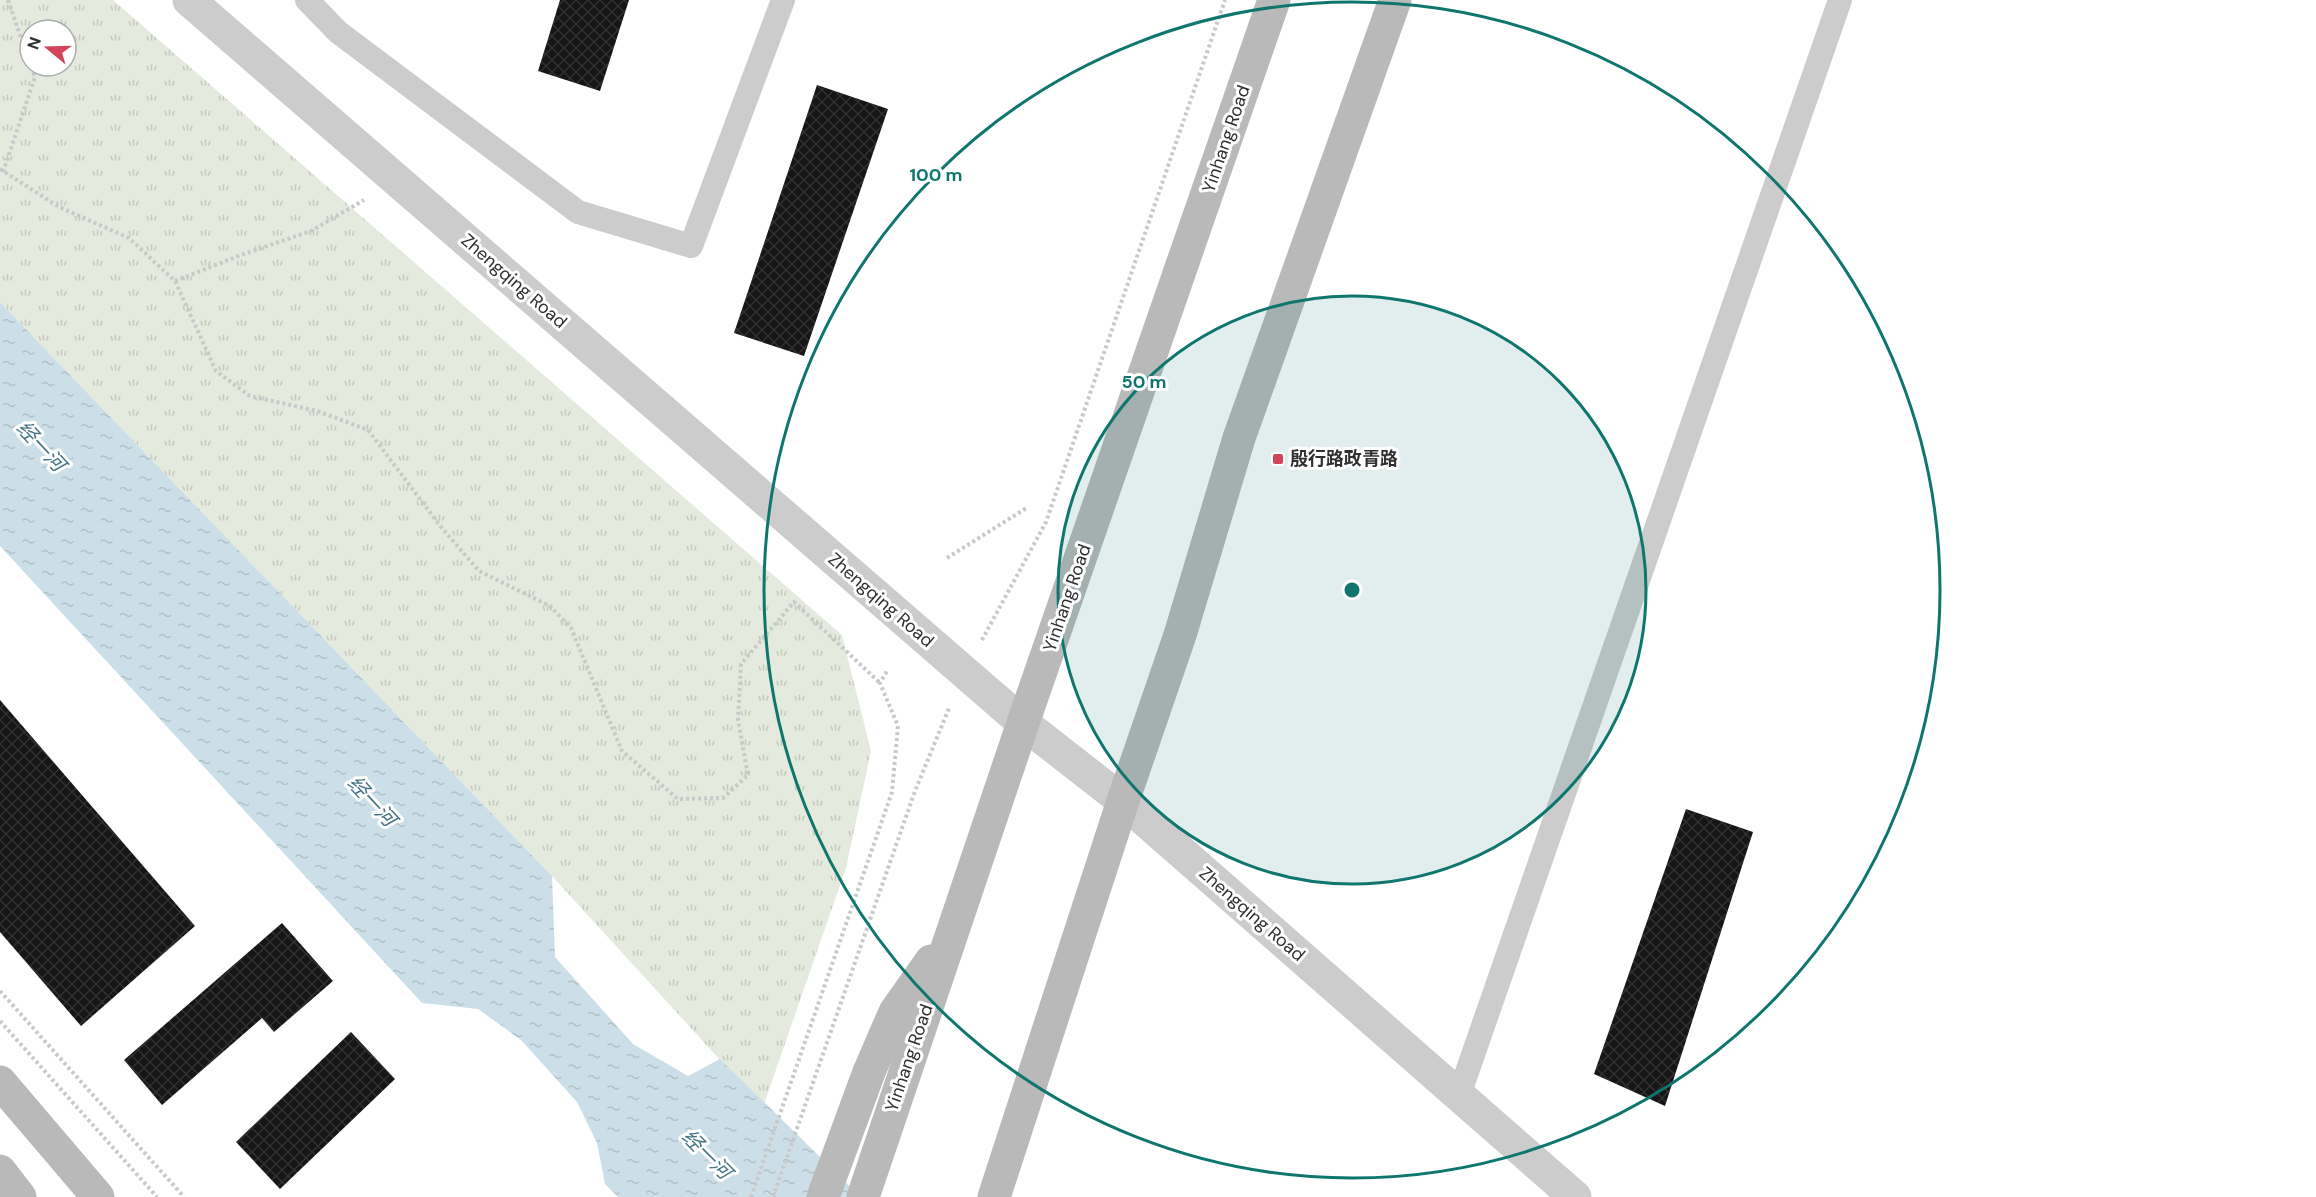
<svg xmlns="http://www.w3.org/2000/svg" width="2316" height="1197" viewBox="0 0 2316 1197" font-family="'DM Sans','Noto Sans SC',sans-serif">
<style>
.park{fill:url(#park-tufts);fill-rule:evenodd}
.water{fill:url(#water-ripples)}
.building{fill:url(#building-cross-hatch)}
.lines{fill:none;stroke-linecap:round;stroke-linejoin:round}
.path{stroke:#c9c9c9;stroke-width:4;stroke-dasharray:3 3;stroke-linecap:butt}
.lane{stroke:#ccc;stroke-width:24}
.street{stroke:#ccc;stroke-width:33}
.secondary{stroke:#b9b9b9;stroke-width:33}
.ring{fill:none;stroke:#0f766e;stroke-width:3}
.poi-dot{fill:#d34359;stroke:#fff;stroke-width:2}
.labels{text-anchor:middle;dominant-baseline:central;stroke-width:6;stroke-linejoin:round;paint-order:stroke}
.street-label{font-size:18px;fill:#2f2f2f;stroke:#fff}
.poi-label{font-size:18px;font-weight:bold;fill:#2f2f2f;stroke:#fff;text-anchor:start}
.water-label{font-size:20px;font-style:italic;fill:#457388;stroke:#fff}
.centre{fill:#0f766e;stroke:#fff;stroke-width:3}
.ring-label{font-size:18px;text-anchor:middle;font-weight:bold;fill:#0f766e;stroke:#fff;stroke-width:6;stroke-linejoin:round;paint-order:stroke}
</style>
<defs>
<pattern id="park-tufts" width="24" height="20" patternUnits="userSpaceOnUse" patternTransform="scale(1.5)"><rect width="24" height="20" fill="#e5eade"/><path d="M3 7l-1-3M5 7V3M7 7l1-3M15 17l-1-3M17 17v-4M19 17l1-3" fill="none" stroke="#c5c9bf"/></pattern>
<pattern id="water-ripples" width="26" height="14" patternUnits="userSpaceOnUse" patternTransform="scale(1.5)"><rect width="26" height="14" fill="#ccdfe8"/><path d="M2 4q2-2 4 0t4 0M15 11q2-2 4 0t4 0" fill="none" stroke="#b0c0c7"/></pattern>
<pattern id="building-cross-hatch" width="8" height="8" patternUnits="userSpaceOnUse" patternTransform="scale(1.5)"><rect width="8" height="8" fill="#161616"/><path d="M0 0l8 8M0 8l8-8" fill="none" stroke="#303030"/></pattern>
</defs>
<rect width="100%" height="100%" fill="#fff"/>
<!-- park -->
<path class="park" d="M0,0H113L842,635L871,751L846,868L763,1107L552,876L0,302ZM30,30H66V66H30Z"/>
<!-- water -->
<path class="water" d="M0,302L552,876L555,957L633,1044L688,1076L720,1059L861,1197H618L605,1184L597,1143L577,1102L521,1040L478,1009L422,1003L0,546Z"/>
<!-- building -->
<g class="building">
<path d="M560,0H629L600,91L538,71Z"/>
<path d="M817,85L888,109L804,356L734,333Z"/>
<path d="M0,700L195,926L81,1026L0,932Z"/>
<path d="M1686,809L1753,832L1665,1106L1594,1074Z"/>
<path d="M282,923L333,981L274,1032L262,1018L162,1105L124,1060Z"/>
<path d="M351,1032L395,1079L280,1189L236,1142Z"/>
</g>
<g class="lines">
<!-- path -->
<g class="path">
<path d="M8,0L30,64"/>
<path d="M0,169L59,207L129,238L175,281L216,371L250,396L317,411L368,430L441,527L479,571L550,606L571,628L622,751L678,799L723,798L748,775L738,720L741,664L794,602L880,683"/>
<path d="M3,172L35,77L31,66"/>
<path d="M175,281L241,255L311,231L364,200"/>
<path d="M947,558L1028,507"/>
<path d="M982,640L1046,522L1225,0"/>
<path d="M0,991L184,1197"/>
<path d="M0,1021L157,1197"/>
<path d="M751,1197L892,792L898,726L880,683L887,671"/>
<path d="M773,1197L915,791L950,706"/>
</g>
<!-- lane -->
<g class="lane">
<path d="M307,0L338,32L578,212L691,246L783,0"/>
<path d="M1459,1095L1840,0"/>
</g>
<!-- street -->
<path class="street" d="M189,0L1023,723L1123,801L1575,1197"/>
<!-- secondary -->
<g class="secondary">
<path d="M0,1082L98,1197"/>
<path d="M0,1171L20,1197"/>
<path d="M823,1197L869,1072L895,1012L931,961"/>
<path d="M863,1197L1023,723L1274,0"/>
<path d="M994,1197L1123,801L1180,635L1239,438L1395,0"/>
</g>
</g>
<!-- distance rings -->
<circle cx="1352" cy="590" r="294" fill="#0f766e" fill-opacity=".12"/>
<g class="ring">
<circle cx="1352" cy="590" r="294"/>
<circle cx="1352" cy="590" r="588"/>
</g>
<!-- markers -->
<rect class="poi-dot" x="1272" y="453" width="12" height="12" rx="3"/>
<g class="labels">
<!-- street labels -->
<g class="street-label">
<text transform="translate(1226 139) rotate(-71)">Yinhang Road</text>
<text transform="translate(514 281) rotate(41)">Zhengqing Road</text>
<text transform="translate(1067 598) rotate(-71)">Yinhang Road</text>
<text transform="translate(881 600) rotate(41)">Zhengqing Road</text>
<text transform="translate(1252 914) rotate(41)">Zhengqing Road</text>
<text transform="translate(909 1058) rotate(-71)">Yinhang Road</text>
</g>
<!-- poi labels -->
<g class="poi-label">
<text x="1290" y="459">殷行路政青路</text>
</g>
<!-- water labels -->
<g class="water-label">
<text transform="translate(41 446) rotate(47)">经一河</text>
<text transform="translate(372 801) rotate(47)">经一河</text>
<text transform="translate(707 1154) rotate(45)">经一河</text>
</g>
</g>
<circle cx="1352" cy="590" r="9" class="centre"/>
<g class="ring-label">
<text x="936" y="181">100 m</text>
<text x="1144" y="388">50 m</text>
</g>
<!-- north arrow -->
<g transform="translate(48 48) rotate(289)"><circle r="28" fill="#ffffff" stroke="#acacac" stroke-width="1.5"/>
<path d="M0-4.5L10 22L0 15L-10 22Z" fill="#d34359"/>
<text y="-9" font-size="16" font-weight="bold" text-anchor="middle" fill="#2f2f2f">N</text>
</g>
</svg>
